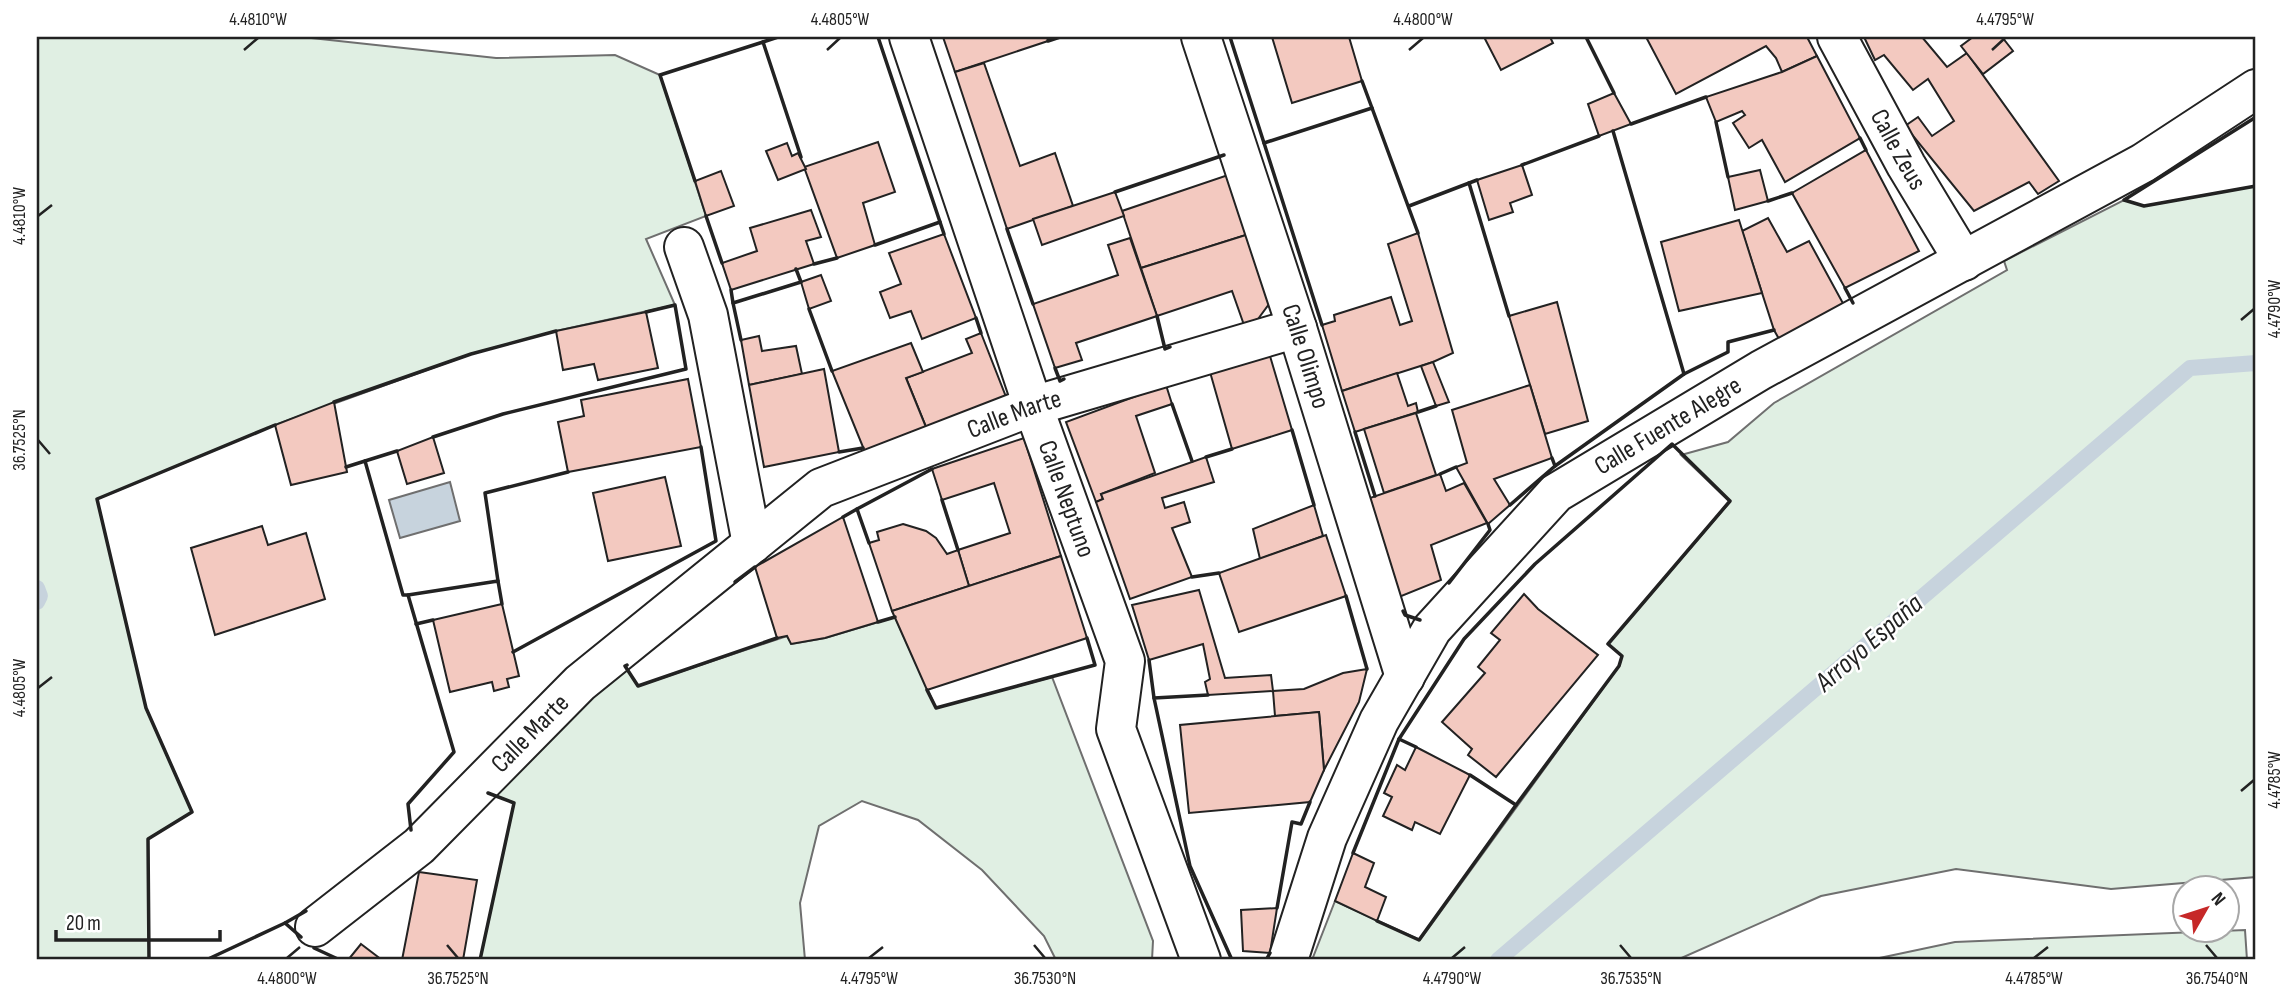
<svg xmlns="http://www.w3.org/2000/svg" width="2293" height="997" viewBox="0 0 2293 997" font-family="'Sofia Sans Condensed',sans-serif">
<style>
.green{fill:#e0efe3;stroke:#6f6f6f;stroke-width:2}
.water{fill:#c7d3dd;stroke:#6f6f6f;stroke-width:2}
.lines{fill:none;stroke-linecap:round;stroke-linejoin:round}
.stream{stroke:#c7d3dd;stroke-width:16}
.building{fill:#f3c9c0;stroke:#222;stroke-width:2}
.street-casing{stroke:#222;stroke-width:42}
.secondary-casing{stroke:#222;stroke-width:42}
.street{stroke:#fff;stroke-width:38}
.secondary{stroke:#fff;stroke-width:38}
.wall{stroke:#222;stroke-width:3.5}
.ticks{fill:none;stroke:#222;stroke-width:2.5}
.labels{text-anchor:middle;dominant-baseline:central;stroke-width:5;stroke-linejoin:round;paint-order:stroke}
.street-label{font-size:26px;fill:#222;stroke:#fff}
.water-label{font-size:28px;font-style:italic;fill:#222;stroke:#fff}
.neatline{fill:none;stroke:#222;stroke-width:2.5}
.ticks-label{font-size:18px;text-anchor:middle;fill:#222}
</style>
<rect width="100%" height="100%" fill="#fff"/>
<!-- green -->
<g class="green">
<path d="M37,37H302L496,58L615,55L660,75L706,216L646,239L675,305L556,331L471,354L275,425L97,499L146,708L192,812L148,839L149,960H37Z"/>
<path d="M2256,186V877L2111,889L1956,869L1821,896L1677,960H1312L1335,901L1420,940L1619,666L1622,656L1608,644L1730,502L1681,455L1728,442L1774,403L2007,270L2004,261L2124,200L2144,206Z"/>
<path d="M895,617L936,708L1052,677L1153,941L1152,960H1056L1044,936L982,870L918,820L862,801L819,826L800,903L805,960H480L514,803L486,792L625,666L638,686L787,636L792,644L825,638Z"/>
<path d="M2245,930L2247,960H1870L1955,942Z"/>
</g>
<!-- water -->
<path class="water" d="M450,482L460,521L400,538L389,500Z"/>
<g class="lines">
<!-- stream -->
<g class="stream">
<path d="M37,588L40,596L37,602"/>
<path d="M1498,960L2190,368L2256,363"/>
</g>
</g>
<!-- building -->
<g class="building">
<path d="M943,37H1047L1048,41L955,72Z"/>
<path d="M1272,37H1349L1362,81L1292,103Z"/>
<path d="M1484,37H1550L1553,43L1501,70Z"/>
<path d="M1646,37H1807L1817,56L1782,72L1776,58L1766,46L1676,94Z"/>
<path d="M1864,37H1922L1947,67L1967,53L2059,181L2038,194L2029,182L1974,211L1905,126L1918,117L1932,136L1954,121L1928,79L1913,90L1884,55L1875,60Z"/>
<path d="M1973,37H2002L2013,51L1983,74L1961,46Z"/>
<path d="M1817,56L1860,138L1785,182L1762,140L1749,148L1733,123L1745,115L1742,111L1716,122L1706,97L1782,72Z"/>
<path d="M984,63L1020,166L1055,153L1073,206L1007,229L955,72Z"/>
<path d="M1614,93L1631,124L1599,136L1588,104Z"/>
<path d="M878,142L895,192L863,203L875,245L837,258L804,167Z"/>
<path d="M787,143L792,156L798,153L806,169L778,180L766,151Z"/>
<path d="M1866,150L1919,251L1845,288L1792,193Z"/>
<path d="M1522,165L1532,195L1510,203L1513,212L1489,220L1477,180Z"/>
<path d="M1760,170L1768,201L1735,210L1728,177Z"/>
<path d="M721,171L734,206L706,216L695,181Z"/>
<path d="M1231,174L1249,234L1141,268L1122,211Z"/>
<path d="M1115,192L1124,216L1042,245L1033,219Z"/>
<path d="M811,210L821,237L806,241L814,264L731,290L722,263L757,251L750,228Z"/>
<path d="M1768,218L1787,252L1809,241L1845,307L1779,339L1774,330L1742,231Z"/>
<path d="M1739,220L1762,293L1679,311L1661,242Z"/>
<path d="M1418,233L1453,353L1433,362L1342,391L1322,325L1335,321L1334,315L1391,297L1400,325L1412,321L1388,244Z"/>
<path d="M944,234L976,318L922,339L911,311L890,318L880,292L901,284L889,253Z"/>
<path d="M1249,234L1269,304L1258,319L1244,325L1232,291L1157,316L1141,268Z"/>
<path d="M1130,238L1157,316L1076,343L1082,360L1055,368L1033,304L1118,275L1108,245Z"/>
<path d="M821,275L831,301L809,309L801,282Z"/>
<path d="M1557,302L1588,421L1545,434L1509,316Z"/>
<path d="M646,312L658,368L598,380L594,364L563,370L556,331Z"/>
<path d="M981,333L1008,402L928,432L906,378L972,353L966,339Z"/>
<path d="M759,336L762,351L796,346L802,374L749,385L741,340Z"/>
<path d="M911,343L923,372L906,378L928,432L867,457L832,371Z"/>
<path d="M1265,355L1270,356L1292,430L1232,449L1210,372Z"/>
<path d="M1433,362L1449,402L1436,406L1421,366Z"/>
<path d="M824,369L839,452L764,467L749,385Z"/>
<path d="M1397,373L1408,406L1416,403L1418,412L1355,432L1342,391Z"/>
<path d="M688,379L701,447L568,472L558,422L584,416L581,400Z"/>
<path d="M1166,385L1172,404L1136,416L1155,473L1101,494L1103,499L1096,502L1066,422Z"/>
<path d="M1530,385L1552,458L1494,479L1510,505L1488,524L1456,467L1467,463L1452,410Z"/>
<path d="M334,402L347,472L291,485L275,425Z"/>
<path d="M1416,413L1436,475L1384,493L1364,429Z"/>
<path d="M433,437L444,473L407,484L397,451Z"/>
<path d="M1024,438L1061,556L969,586L958,550L1010,533L994,483L942,500L932,469Z"/>
<path d="M1206,457L1214,482L1162,498L1165,508L1184,502L1190,522L1172,528L1192,577L1130,599L1096,502L1103,499L1101,494Z"/>
<path d="M1440,474L1446,491L1464,483L1487,523L1431,545L1441,580L1399,597L1364,500Z"/>
<path d="M665,477L681,546L608,561L593,493Z"/>
<path d="M1314,505L1323,536L1260,559L1253,529Z"/>
<path d="M843,517L878,622L825,638L791,644L787,636L777,638L755,567Z"/>
<path d="M903,524L926,531L936,538L947,554L958,550L969,586L892,611L869,543L879,540L877,532Z"/>
<path d="M262,526L268,545L306,533L325,599L215,635L191,548Z"/>
<path d="M1326,535L1346,596L1239,632L1219,573Z"/>
<path d="M1061,556L1087,638L927,690L892,611Z"/>
<path d="M1199,590L1225,678L1271,675L1273,691L1208,695L1205,682L1210,679L1203,644L1149,660L1132,605Z"/>
<path d="M1524,594L1538,609L1598,655L1496,777L1468,755L1472,749L1442,722L1485,673L1478,667L1500,640L1491,633Z"/>
<path d="M502,604L519,676L507,679L509,687L494,691L492,682L450,692L433,620Z"/>
<path d="M1367,669L1359,702L1324,770L1319,712L1275,716L1273,691L1304,689L1343,673Z"/>
<path d="M1319,712L1324,770L1310,802L1189,813L1180,725Z"/>
<path d="M1416,747L1470,775L1440,834L1415,822L1412,830L1383,816L1392,797L1384,793L1397,765L1405,770Z"/>
<path d="M1353,853L1374,863L1365,887L1386,897L1377,921L1335,901Z"/>
<path d="M419,872L477,880L463,960H402Z"/>
<path d="M1277,908L1270,953L1243,951L1241,910Z"/>
<path d="M361,944L382,960H348Z"/>
</g>
<g class="lines">
<defs>
<g id="street">
<path id="s1" d="M909,37L1033,406L1125,661L1116,729L1201,960"/>
<path id="s2" d="M1201,37L1297,328L1405,677"/>
<path id="s3" d="M1837,37L1906,165L1964,261"/>
<path d="M684,247L708,315L752,544"/>
<path id="s4" d="M315,927L419,846L580,683L821,488L1033,406L1297,328"/>
</g>
<g id="secondary">
<path id="s5" d="M1288,960L1327,838L1379,721L1432,629L1556,493L1761,370L2143,163L2256,89"/>
</g>
</defs>
<!-- street casing -->
<use href="#street" class="street-casing"/>
<!-- secondary casing -->
<use href="#secondary" class="secondary-casing"/>
<!-- street -->
<use href="#street" class="street"/>
<!-- secondary -->
<use href="#secondary" class="secondary"/>
<!-- wall -->
<g class="wall">
<path d="M878,37L940,222"/>
<path d="M1230,37L1264,143L1372,108L1362,81"/>
<path d="M1586,37L1614,93"/>
<path d="M1048,41L1060,37"/>
<path d="M763,42L778,37"/>
<path d="M1372,108L1418,233"/>
<path d="M2256,117L2124,200L2144,206L2256,186"/>
<path d="M1716,122L1728,177"/>
<path d="M1631,124L1706,97"/>
<path d="M1860,138L1866,150"/>
<path d="M1264,143L1322,325"/>
<path d="M1522,165L1599,136"/>
<path d="M695,181L660,75L763,42L801,157"/>
<path d="M1469,183L1509,316"/>
<path d="M1115,192L1224,155"/>
<path d="M1768,201L1792,193"/>
<path d="M1409,206L1477,180"/>
<path d="M706,216L722,263"/>
<path d="M1007,229L1033,304"/>
<path d="M875,245L940,222L944,234"/>
<path d="M814,264L837,258"/>
<path d="M1845,288L1853,303"/>
<path d="M731,290L733,303L801,282L796,269"/>
<path d="M733,303L741,340"/>
<path d="M809,309L832,371"/>
<path d="M1157,316L1165,349L1170,347"/>
<path d="M976,318L981,333"/>
<path d="M1055,368L1060,381L1064,379"/>
<path d="M1684,374L1728,352V342L1774,330"/>
<path d="M334,402L471,354L556,331"/>
<path d="M1172,404L1192,461"/>
<path d="M1418,412L1436,406"/>
<path d="M1292,430L1314,505"/>
<path d="M1355,432L1375,496"/>
<path d="M433,437L503,414L686,369L675,305L646,312"/>
<path d="M839,452L863,448"/>
<path d="M1206,457L1232,449"/>
<path d="M1552,458L1555,466L1684,374L1613,131"/>
<path d="M365,461L397,451"/>
<path d="M346,467L365,461L403,595H408L454,752L408,804L411,830"/>
<path d="M1440,474L1456,467"/>
<path d="M942,500L958,550"/>
<path d="M1510,505L1555,466"/>
<path d="M843,517L857,509"/>
<path d="M869,543L857,509L932,469"/>
<path d="M1192,577L1219,573"/>
<path d="M498,581L485,493L568,472"/>
<path d="M735,582L755,567"/>
<path d="M1449,583L1490,530L1488,524"/>
<path d="M408,595L498,581L502,604"/>
<path d="M1346,596L1367,669"/>
<path d="M1403,611L1405,615L1420,620"/>
<path d="M878,622L895,617"/>
<path d="M416,624L433,620"/>
<path d="M513,652L716,541L701,447"/>
<path d="M1149,660L1154,698"/>
<path d="M627,665L625,666L638,686L777,638"/>
<path d="M927,690L936,708L1095,665L1087,638"/>
<path d="M1208,695L1154,698L1190,866L1232,960"/>
<path d="M1416,747L1399,739L1464,639L1535,564L1672,444L1730,501L1608,644L1622,656L1619,666L1516,805L1470,775"/>
<path d="M1353,853L1399,739"/>
<path d="M1277,908L1292,822L1301,824L1310,802"/>
<path d="M1377,921L1419,940L1516,805"/>
<path d="M285,923L306,911"/>
<path d="M314,948L340,960"/>
<path d="M149,960L148,839L192,812L146,708L97,499L275,425"/>
<path d="M206,960L285,923L301,937"/>
<path d="M480,960L514,803L488,793"/>
<path d="M1266,960L1270,953"/>
</g>
</g>
<!-- ticks -->
<path class="ticks" d="M244,50L258,38M827,50L840,38M1409,50L1423,38M1992,50L2005,38M38,216L52,205M2241,320L2254,309M38,440L50,454M38,688L52,677M2241,791L2254,780M447,945L458,958M1034,945L1045,958M1620,945L1631,958M2206,945L2217,958M287,958L300,947M869,958L883,947M1452,958L1465,947M2034,958L2048,947"/>
<g class="labels">
<!-- street labels -->
<g class="street-label">
<text stroke="none"><textPath href="#s3" startOffset="128">Calle Zeus</textPath></text>
<text stroke="none"><textPath href="#s2" startOffset="336">Calle Olimpo</textPath></text>
<text stroke="none"><textPath href="#s4" startOffset="878">Calle Marte</textPath></text>
<text stroke="none"><textPath href="#s5" startOffset="677">Calle Fuente Alegre</textPath></text>
<text stroke="none"><textPath href="#s1" startOffset="488">Calle Neptuno</textPath></text>
<text stroke="none"><textPath href="#s4" startOffset="290">Calle Marte</textPath></text>
</g>
<!-- water labels -->
<g class="water-label">
<text transform="translate(1869 643) rotate(-41)">Arroyo España</text>
</g>
</g>
<!-- border -->
<rect width="2293" height="997" fill="none" stroke="#ffffff" stroke-width="77"/>
<!-- north arrow -->
<g transform="translate(2206 909) rotate(51)"><circle r="33" fill="#ffffff" stroke="#a7a7a7" stroke-width="2"/>
<path d="M0-5L12 26L0 18L-12 26Z" fill="#c62828"/>
<text y="-10" font-size="19" font-weight="bold" text-anchor="middle" fill="#222222">N</text>
</g>
<!-- scale -->
<path d="M56 930v10h164v-10" fill="none" stroke="#222222" stroke-width="3.5"/>
<text x="66" y="930" font-size="21" fill="#222222" stroke="#ffffff" stroke-width="5" paint-order="stroke">20 m</text>
<rect x="38" y="38" width="2216" height="920" class="neatline"/>
<g class="ticks-label">
<text x="258" y="25">4.4810°W</text>
<text x="840" y="25">4.4805°W</text>
<text x="1423" y="25">4.4800°W</text>
<text x="2005" y="25">4.4795°W</text>
<text transform="translate(19 216) rotate(-90)" y="6">4.4810°W</text>
<text transform="translate(2274 309) rotate(-90)" y="6">4.4790°W</text>
<text transform="translate(19 440) rotate(-90)" y="6">36.7525°N</text>
<text transform="translate(19 688) rotate(-90)" y="6">4.4805°W</text>
<text transform="translate(2274 780) rotate(-90)" y="6">4.4785°W</text>
<text x="287" y="984">4.4800°W</text>
<text x="458" y="984">36.7525°N</text>
<text x="869" y="984">4.4795°W</text>
<text x="1045" y="984">36.7530°N</text>
<text x="1452" y="984">4.4790°W</text>
<text x="1631" y="984">36.7535°N</text>
<text x="2034" y="984">4.4785°W</text>
<text x="2217" y="984">36.7540°N</text>
</g>
</svg>
